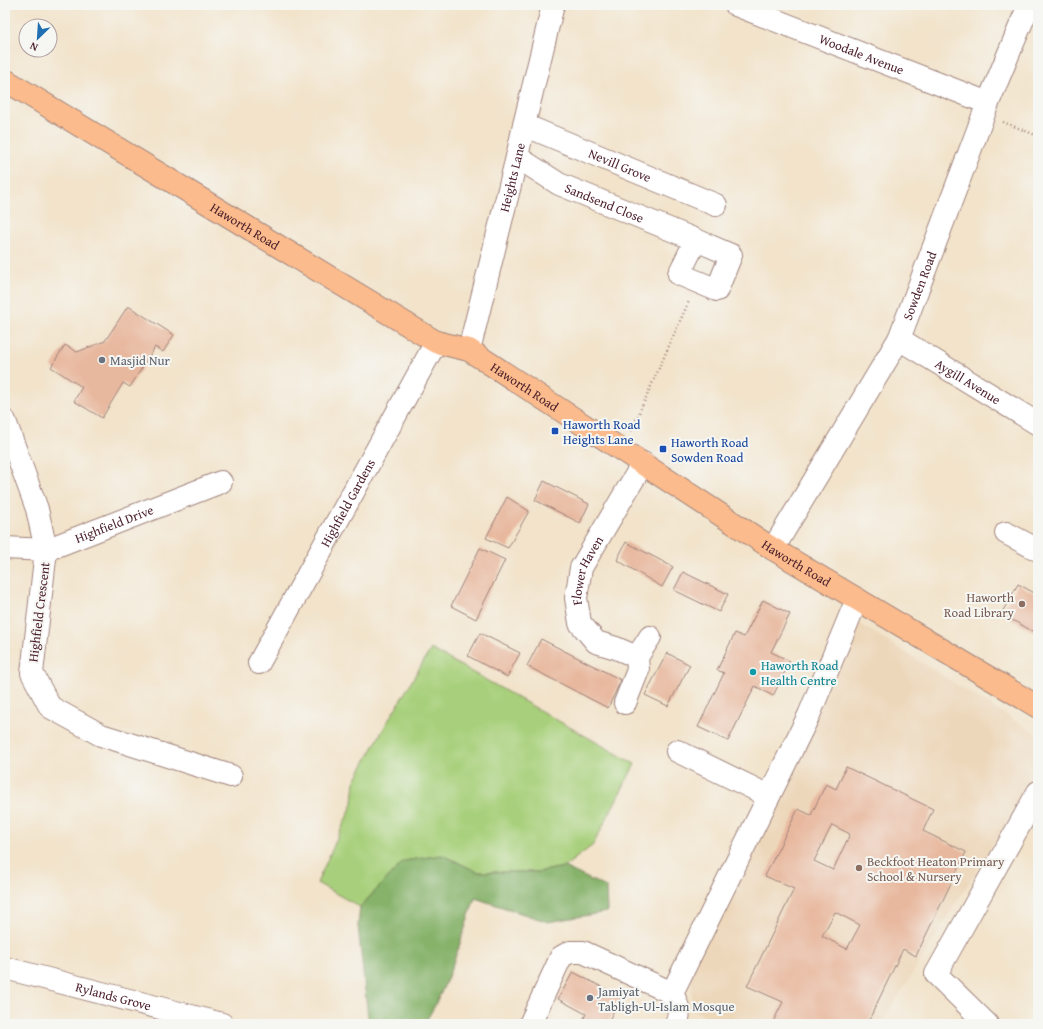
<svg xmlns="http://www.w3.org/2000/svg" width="1043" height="1029" viewBox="0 0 1043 1029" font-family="'Gentium Book Plus',serif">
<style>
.built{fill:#edd7ba}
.green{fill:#a8d07b;stroke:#797853}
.forest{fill:#86b26b;stroke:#68684b}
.building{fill:#e8b89e;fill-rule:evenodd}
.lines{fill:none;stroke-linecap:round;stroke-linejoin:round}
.minor-casing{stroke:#9e817a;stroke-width:24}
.major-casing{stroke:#9e817a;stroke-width:24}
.path{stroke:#9e817a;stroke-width:2.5;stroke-dasharray:1 3;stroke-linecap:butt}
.minor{stroke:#fff;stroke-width:22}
.major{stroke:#fbbb8c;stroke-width:22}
.worship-dot{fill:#6b7280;stroke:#f6f6f2;stroke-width:1.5}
.transit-dot{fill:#1a4fb4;stroke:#f6f6f2;stroke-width:1.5}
.education-dot{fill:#8d6e63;stroke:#f6f6f2;stroke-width:1.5}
.culture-dot{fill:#0f9aa8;stroke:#f6f6f2;stroke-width:1.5}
.labels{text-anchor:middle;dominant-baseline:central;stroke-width:4;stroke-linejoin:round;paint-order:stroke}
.street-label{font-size:13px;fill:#4a1f2b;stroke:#f6f6f2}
.worship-label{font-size:13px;fill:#5b616d;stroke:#f6f6f2;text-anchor:start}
.transit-label{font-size:13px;fill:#164399;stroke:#f6f6f2;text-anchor:start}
.education-label{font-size:13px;fill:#785e54;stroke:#f6f6f2;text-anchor:end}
.culture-label{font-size:13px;fill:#0d838f;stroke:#f6f6f2;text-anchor:start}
</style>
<rect width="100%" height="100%" fill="#f6f6f2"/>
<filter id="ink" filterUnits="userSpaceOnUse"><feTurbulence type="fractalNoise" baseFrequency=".025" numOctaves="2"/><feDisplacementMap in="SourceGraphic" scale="8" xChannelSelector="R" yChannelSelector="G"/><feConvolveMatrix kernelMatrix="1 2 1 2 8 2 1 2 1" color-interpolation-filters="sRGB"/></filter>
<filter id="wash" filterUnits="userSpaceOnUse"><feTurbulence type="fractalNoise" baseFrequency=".012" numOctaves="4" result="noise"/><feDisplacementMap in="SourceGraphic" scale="16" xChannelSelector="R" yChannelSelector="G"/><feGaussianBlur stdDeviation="0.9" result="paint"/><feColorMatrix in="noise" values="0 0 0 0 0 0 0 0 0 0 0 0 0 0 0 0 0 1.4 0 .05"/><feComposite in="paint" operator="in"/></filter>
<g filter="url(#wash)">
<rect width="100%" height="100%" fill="#f2e3ca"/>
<!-- built -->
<path class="built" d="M858,623L1038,735V771L885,1018L882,1024H716L717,1022L692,1009V965Z"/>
<!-- green -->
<path class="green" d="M431,649L635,764L593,845L564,867L538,872H478L442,855L404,861L360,907L317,883L353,803L355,780L385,726Z"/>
<!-- forest -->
<path class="forest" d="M442,855L478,872H538L564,867L606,887L607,912L548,922L475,898C460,941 449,986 424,1024H360L368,1017L358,926L360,907L404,861Z"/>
<g id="blocks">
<!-- building -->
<g class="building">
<path d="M128,306L174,335L163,352L155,347L130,387L123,383L102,418L74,401L82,387L51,367L65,345L77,352L105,341Z"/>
<path d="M544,481L589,504L580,523L535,500Z"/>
<path d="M507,497L529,511L508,548L486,538Z"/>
<path d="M626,542L673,567L662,587L617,560Z"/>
<path d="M480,548L505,560L476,619L451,606Z"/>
<path d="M683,572L728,594L719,612L674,590Z"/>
<path d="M1018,584L1038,595V634L1001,614Z"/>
<path d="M763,600L790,614L771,652L790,661L773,696L755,686L728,741L698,727L724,673L717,670L735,633L744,637Z"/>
<path d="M480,633L520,653L507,677L468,656Z"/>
<path d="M541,639L621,680L608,708L527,666Z"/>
<path d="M667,653L690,665L668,706L645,695Z"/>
<path d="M846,767L933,809L923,831L966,852L916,956L903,949L867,1024H772L783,1002L747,986L794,889L765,876L798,809L811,815L826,784L836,789ZM832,825L850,834L833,870L814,861ZM835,912L860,925L847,949L822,936Z"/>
<path d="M573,972L621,997L607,1024H581L586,1014L558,999Z"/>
</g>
</g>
</g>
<g filter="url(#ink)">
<use href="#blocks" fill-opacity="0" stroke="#9e817a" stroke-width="1"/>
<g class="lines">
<defs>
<g id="minor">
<path id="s1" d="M736,5L988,103"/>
<path id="s2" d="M524,125L716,205"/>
<path id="s3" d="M517,157L559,184L696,240L731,255L717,290L679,274L696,240"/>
<path id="s4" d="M899,339L1038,424"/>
<path id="s5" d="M469,350L517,157L524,125L553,5"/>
<path d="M5,421L37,509L46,550L32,673L50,707L101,735L231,776"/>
<path d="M1006,533L1038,550"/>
<path id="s6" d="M5,548L46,550L221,482"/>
<path id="s7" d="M773,549L899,339L988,103L1029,5"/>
<path d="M637,657L650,637"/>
<path id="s8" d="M259,663L436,342"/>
<path id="s9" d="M625,703L638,670L637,657L616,648L596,642L580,623L576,598L581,568L643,463"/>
<path d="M677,751L769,796"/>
<path id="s10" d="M5,968L222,1024"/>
<path d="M672,993L809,715L857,599"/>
<path d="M530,1024L561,957L570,952H583L672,993C677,1003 682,1012 676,1024"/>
<path d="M987,1024L936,974L1038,792"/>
</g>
<g id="major">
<path id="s11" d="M5,80L436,342L469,350L773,549L1038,707"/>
</g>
</defs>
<!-- minor casing -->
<use href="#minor" class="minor-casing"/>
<!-- major casing -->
<use href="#major" class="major-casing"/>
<!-- path -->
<g class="path">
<path d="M1003,122L1038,136"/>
<path d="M631,431L689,301"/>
</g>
<!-- minor -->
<use href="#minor" class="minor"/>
<!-- major -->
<use href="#major" class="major"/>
</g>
</g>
<!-- markers -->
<g class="worship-dot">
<circle cx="102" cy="360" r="4"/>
<circle cx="590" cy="998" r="4"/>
</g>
<g class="transit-dot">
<rect x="551" y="427" width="8" height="8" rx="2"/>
<rect x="659" y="445" width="8" height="8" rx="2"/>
</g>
<g class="education-dot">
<circle cx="1022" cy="604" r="4"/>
<circle cx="859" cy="868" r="4"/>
</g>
<circle class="culture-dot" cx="753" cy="672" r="4"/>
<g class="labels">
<!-- street labels -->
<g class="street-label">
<text stroke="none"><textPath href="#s1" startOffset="135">Woodale Avenue</textPath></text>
<text stroke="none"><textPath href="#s2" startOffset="104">Nevill Grove</textPath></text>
<text stroke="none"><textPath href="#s5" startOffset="178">Heights Lane</textPath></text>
<text stroke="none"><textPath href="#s3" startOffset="99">Sandsend Close</textPath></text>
<text stroke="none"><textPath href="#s11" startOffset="281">Haworth Road</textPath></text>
<text stroke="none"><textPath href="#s7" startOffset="302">Sowden Road</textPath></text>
<text stroke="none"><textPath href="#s4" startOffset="81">Aygill Avenue</textPath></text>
<text stroke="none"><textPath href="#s11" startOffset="605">Haworth Road</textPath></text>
<text stroke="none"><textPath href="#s8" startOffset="183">Highfield Gardens</textPath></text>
<text stroke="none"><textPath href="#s6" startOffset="114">Highfield Drive</textPath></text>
<text stroke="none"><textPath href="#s11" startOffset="929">Haworth Road</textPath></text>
<text stroke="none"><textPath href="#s9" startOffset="172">Flower Haven</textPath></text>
<text transform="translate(39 612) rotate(-83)">Highfield Crescent</text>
<text stroke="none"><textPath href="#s10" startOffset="112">Rylands Grove</textPath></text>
</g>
<!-- worship labels -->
<g class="worship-label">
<text x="110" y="360">Masjid Nur</text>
<text x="598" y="991">Jamiyat<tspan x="598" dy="15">Tabligh-Ul-Islam Mosque</tspan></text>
</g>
<!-- transit labels -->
<g class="transit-label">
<text x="563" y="424">Haworth Road<tspan x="563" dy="15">Heights Lane</tspan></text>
<text x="671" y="442">Haworth Road<tspan x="671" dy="15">Sowden Road</tspan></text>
</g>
<!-- education labels -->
<g class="education-label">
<text x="1014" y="597">Haworth<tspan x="1014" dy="15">Road Library</tspan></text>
<text x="867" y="861" text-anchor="start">Beckfoot Heaton Primary<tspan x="867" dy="15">School &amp; Nursery</tspan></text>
</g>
<!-- culture labels -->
<g class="culture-label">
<text x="761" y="665">Haworth Road<tspan x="761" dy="15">Health Centre</tspan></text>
</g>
</g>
<!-- margin -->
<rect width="1043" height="1029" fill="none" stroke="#f6f6f2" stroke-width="20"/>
<!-- north arrow -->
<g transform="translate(38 38) rotate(205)"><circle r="19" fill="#f6f6f2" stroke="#b1a0a2"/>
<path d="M0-3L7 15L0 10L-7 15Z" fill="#1f6fb2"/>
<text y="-6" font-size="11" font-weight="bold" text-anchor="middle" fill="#4a1f2b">N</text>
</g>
</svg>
